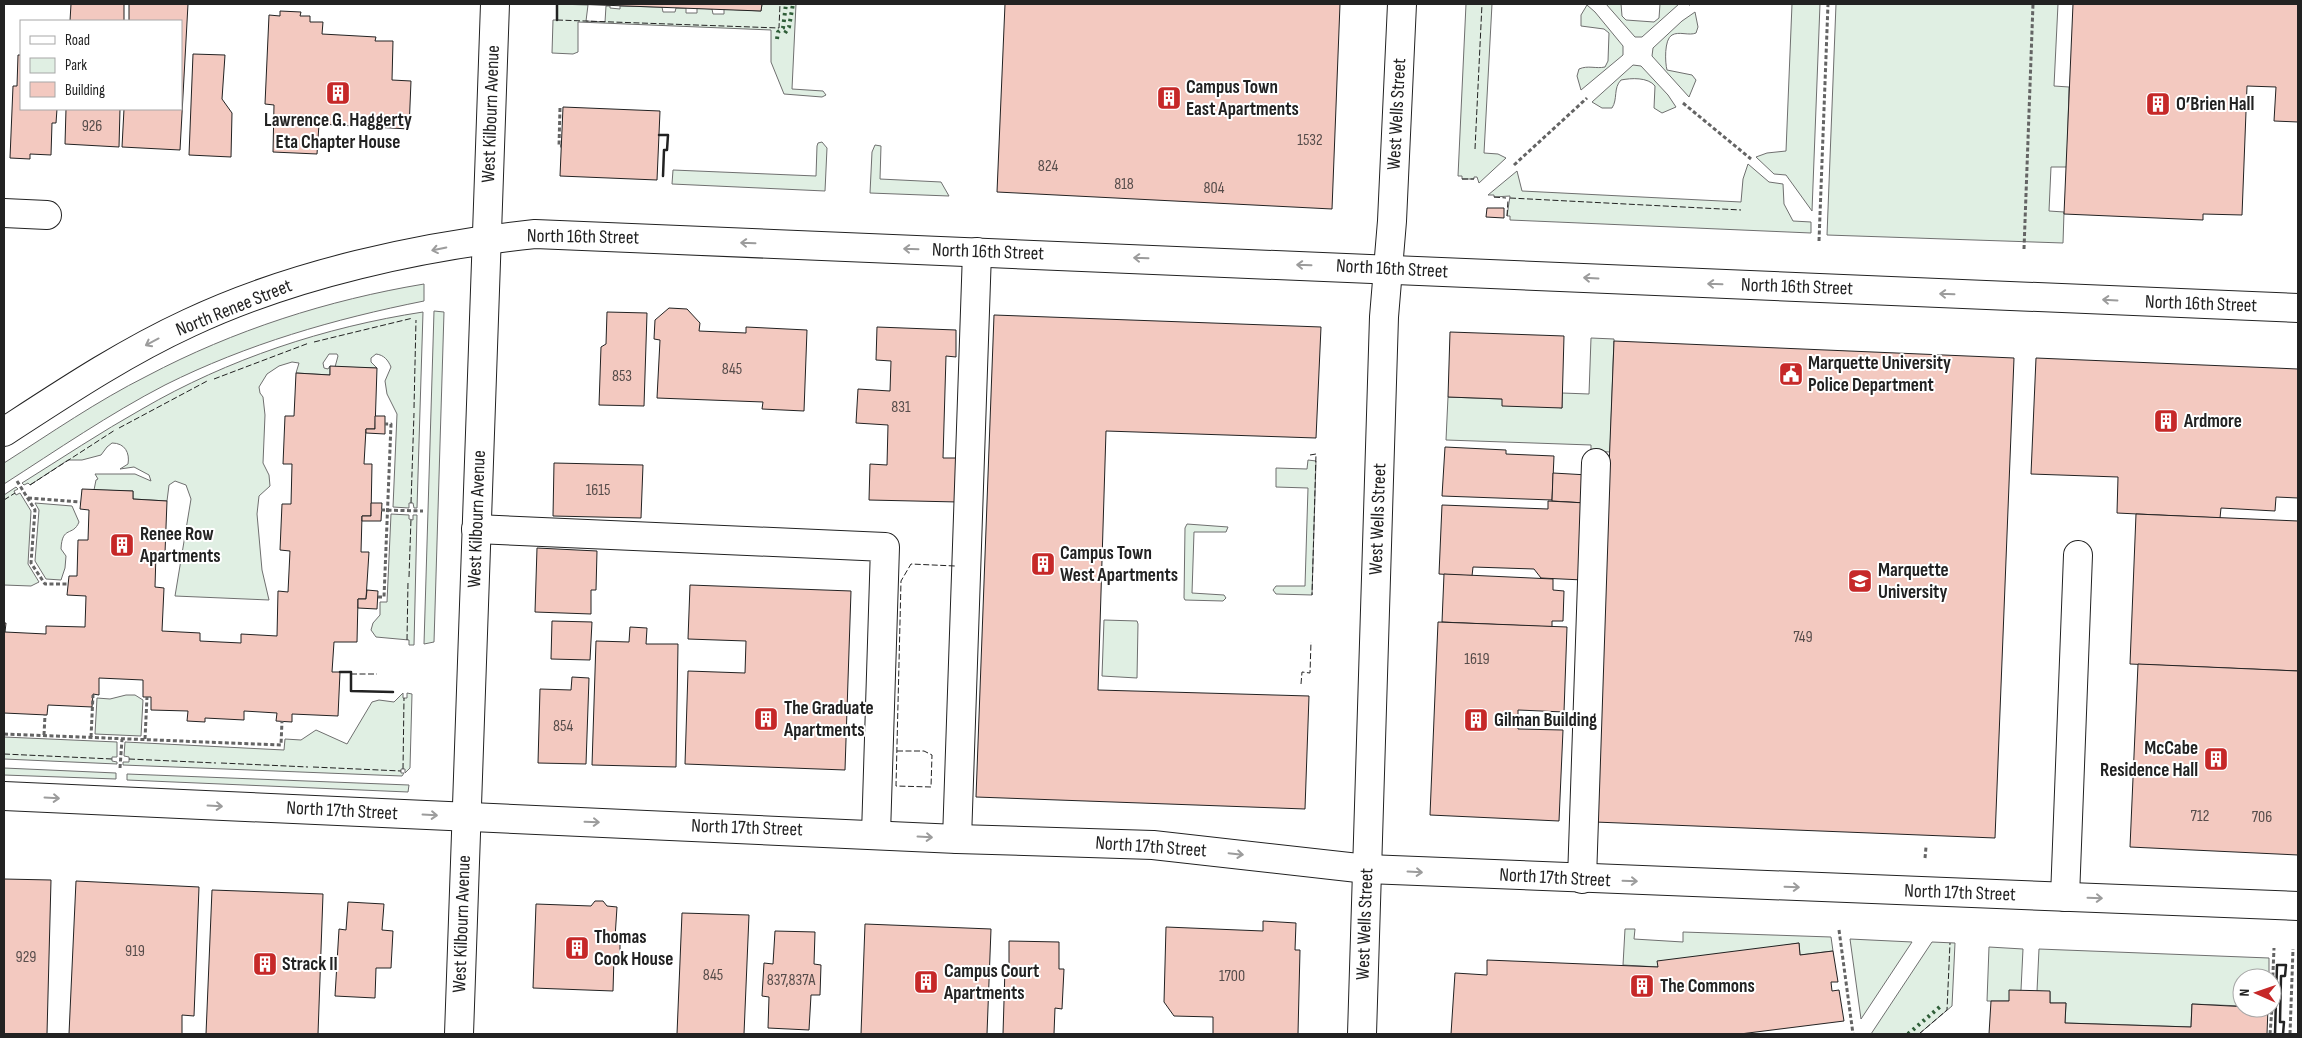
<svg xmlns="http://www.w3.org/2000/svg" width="2302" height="1038" viewBox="0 0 2302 1038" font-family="'Sofia Sans Condensed',sans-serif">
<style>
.green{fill:#e0efe3;stroke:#6f6f6f}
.building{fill:#f3c9c0;stroke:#222}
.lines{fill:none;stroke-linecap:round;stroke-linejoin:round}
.minor-casing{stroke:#222;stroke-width:30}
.major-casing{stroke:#222;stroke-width:30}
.path{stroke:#646464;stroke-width:3;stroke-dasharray:4 2.5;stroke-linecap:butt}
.minor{stroke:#fff;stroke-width:28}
.major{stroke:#fff;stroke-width:28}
.hedge{stroke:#2f5e38;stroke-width:4;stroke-dasharray:2.5 4;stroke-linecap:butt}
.fence{stroke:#222;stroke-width:1;stroke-dasharray:6 2.5;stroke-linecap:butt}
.wall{stroke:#222;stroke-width:2.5}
.oneway{stroke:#9c9c9c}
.labels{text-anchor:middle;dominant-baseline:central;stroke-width:4;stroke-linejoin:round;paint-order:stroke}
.number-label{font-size:16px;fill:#564c4a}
.poi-label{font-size:19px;font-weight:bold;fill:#222;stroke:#fff;text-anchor:start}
.street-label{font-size:19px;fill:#222;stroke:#fff}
</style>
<rect width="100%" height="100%" fill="#fff"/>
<!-- green -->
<g class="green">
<path d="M557,4L588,5L586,21L605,22L606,6H610V8L620,9V6L662,7L663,12H675L676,8H686V13H697V8L712,9L713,14H724V9L761,11L762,4H796L792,89L823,91L826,95L822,97L784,94L771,62V30L578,22V52L573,54L552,53L553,20H557Z"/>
<path d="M1466,4H1492L1484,153L1498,154L1506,158L1479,183L1477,177H1474V179H1462V176H1458Z"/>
<path d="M1606,4H1621L1622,16L1626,20L1654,22L1659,18L1660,4H1679L1642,37H1635Z"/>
<path d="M1792,4H1820L1812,211L1786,175L1774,174L1756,157L1767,153L1786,151Z"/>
<path d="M1836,4H2058L2054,86L2069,87L2067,167H2051L2049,211L2064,212L2063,243L1827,235Z"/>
<path d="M1587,5L1595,12L1623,46V55L1581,90L1577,76L1579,69C1588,65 1596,69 1605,67L1608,61L1609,33L1604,29L1581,26V15Z"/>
<path d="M1695,12L1698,27L1696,33C1689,36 1679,31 1672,35C1664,39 1665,63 1667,70L1692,75L1696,80L1689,97L1652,56L1653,48L1682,21Z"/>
<path d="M1633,65L1641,66L1668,95L1676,107L1662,113L1654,108L1655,86C1648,77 1631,78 1621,80C1613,88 1618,99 1612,108H1602L1592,102Z"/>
<path d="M822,142L827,148L825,191L672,184L673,170L816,176L817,146L818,143Z"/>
<path d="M875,145L881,146L880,179L941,182L949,196L870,193L872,152Z"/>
<path d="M1748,164L1769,182L1783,184L1784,204L1793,221L1811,222V233L1510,220V216H1507L1510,196L1494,197V195H1488L1517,171L1522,191L1741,202L1743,179Z"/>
<path d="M424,284V301C334,319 247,344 165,385C109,414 57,450 4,484V463C51,433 97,401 147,376C234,330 328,300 424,284Z"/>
<path d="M434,311L444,312L434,642L424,644Z"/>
<path d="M423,312L417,508H414L413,503H409V508L393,507L397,414L387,394L385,381L391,367C388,360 384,355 376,354L371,358V362L377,368L335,367L338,356L337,354H329L323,363L324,368L328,369L330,366V375L296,373L299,363L292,362L279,366L267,374L259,387L260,393L263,397L265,415L263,463L269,475L270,486L259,496L257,514L262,570L269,600L175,596L191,499L186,485L175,481L169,485L167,501L133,499V491L94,490L96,480L98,479L95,474H135L151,481L149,475L134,467L120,469L128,464C130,453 125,443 112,443L107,447L101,455L82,460H68L30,485L28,483L24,485L22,483C62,458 101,432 142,409C228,359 325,327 423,312Z"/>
<path d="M1591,338L1614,339L1610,452L1591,451V445L1446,440L1448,397L1502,399L1562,408V393L1589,394Z"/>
<path d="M1308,460L1316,461L1312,595L1276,594L1273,590L1276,586H1305L1308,488L1276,487V468L1307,469Z"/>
<path d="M16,487L18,489L14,491L16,495L20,493L31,511L28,564L39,582L31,586L4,585V495Z"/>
<path d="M35,503L72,506L79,522C73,537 62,525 61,549L66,556L65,568L61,580L46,579L35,561L39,510Z"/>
<path d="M391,514L409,515V519L413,520V515H417L414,645H409V640L376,637L371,630L373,623L380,615V602H387Z"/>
<path d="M1187,524L1228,527L1226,532H1194L1192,593L1224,595L1226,598L1223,601L1185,600L1184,598L1185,528Z"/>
<path d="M1104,620L1137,621L1138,624L1137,678L1102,676Z"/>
<path d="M403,693V698H407V693L412,694L410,768L405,773V769H401V773H404L402,776L123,765V762H129V757L124,756L125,742L284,750L285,739L301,740L316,730L347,744L372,702L379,700L394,702Z"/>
<path d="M126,695H135L143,700L141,736L95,734L97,698L110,699Z"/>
<path d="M4,737L117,742V757H112V761L117,762V764L4,759Z"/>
<path d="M4,768L116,773V779L4,775Z"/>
<path d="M127,774L409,785L408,792L127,780Z"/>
<path d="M1625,929H1635L1634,939L1683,942V932L1831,937L1833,951L1800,955L1799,943L1658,967L1623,965Z"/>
<path d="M1850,939L1912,942L1861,1019Z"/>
<path d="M1932,942L1955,943L1952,1006L1919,1034H1871Z"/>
<path d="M1989,947L2023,949L2021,990L2009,1001H1987Z"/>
<path d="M2039,949L2269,958V978H2242V1006L2192,1004L2191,1027L2065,1023L2066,1003H2050V992L2037,991Z"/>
</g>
<!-- building -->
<g class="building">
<path d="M71,4H124V21H70Z"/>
<path d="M129,4H188L180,150L122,147L124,109H181V21H129Z"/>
<path d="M573,4H762L761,11Z"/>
<path d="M1005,4H1340L1332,209L997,192Z"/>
<path d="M2073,4H2298V122L2274,121L2276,87L2247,86L2242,215L2203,214V220L2064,214Z"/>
<path d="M280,11L301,12L300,16H310V22H323L322,34L376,37L375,41H393L392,80L411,81L409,129L319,124L317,154L273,152L274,105L265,104L269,15L280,16Z"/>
<path d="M193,54L225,55L222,99L232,113L231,157L189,155Z"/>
<path d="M18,55H21V109H57L56,123H52L51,155L30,154V159L10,158L13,86H17Z"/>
<path d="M563,107L660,111L657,180L560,176Z"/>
<path d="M66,109H120L119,147L65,144Z"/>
<path d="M1487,208H1504V218L1486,217Z"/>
<path d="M669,308L687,309L700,323L699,331L746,333V327L807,330L804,411L762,409L763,402L657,398L660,340L654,339L655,320Z"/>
<path d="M607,312L647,313L644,406L599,405L601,347L606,344Z"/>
<path d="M994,315L1321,327L1316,438L1106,431L1098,690L1309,696L1305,809L976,797Z"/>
<path d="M877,327L956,330V357L946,356L943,458H959L958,502L869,500L870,464L887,465L888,425L856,423L858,389L890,391L891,361L876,360Z"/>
<path d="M1450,332L1564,336L1562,408L1502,406V399L1448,397Z"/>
<path d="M1614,341L2014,358L1995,838L1595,822Z"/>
<path d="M2036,358L2298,369V498L2276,497L2275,511L2221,508L2220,518L2117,513L2118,477L2031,474Z"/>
<path d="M330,366L377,368L375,429H366L364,464H372L371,516H362L361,552H369L366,599H358L357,642H334L332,672H340L338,716L292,714V722L276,721L277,713L244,711V720L205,718V722L187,721L188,711L151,710V697H143V680L99,678V695L93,694L92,707L48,705L47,715L4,713V623H6L5,632L46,634V626L85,627L86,596L67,595L69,576H77L78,540H88L89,510L80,509L82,489L133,491V499L167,501L165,553H156L155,587L164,588L162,631L200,633V641L241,643V634L277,636L278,591L288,592L290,551L280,550L282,504H291L292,464H283L285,416H294L296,373L330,375Z"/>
<path d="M375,416H385V434L366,433V429H375Z"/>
<path d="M1445,447L1506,450V454L1554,456L1552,500L1442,496Z"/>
<path d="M554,463L643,465L641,518L553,516Z"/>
<path d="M1553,473L1588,475L1586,503L1552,501Z"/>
<path d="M1548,501L1586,503L1583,580L1541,578L1534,569L1473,567L1472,576L1439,574L1442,505L1548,509Z"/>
<path d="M371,503H382L381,521H362V516H371Z"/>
<path d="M2136,514L2298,521V671L2130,664Z"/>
<path d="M537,548L597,551L596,590H591V614L535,612Z"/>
<path d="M1444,574L1553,579V590L1564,591L1563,621H1552V627L1442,622Z"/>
<path d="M690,585L851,591L845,770L685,764L688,671L745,673L746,641L688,639Z"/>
<path d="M367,590L378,591L377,609L358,608V599H366Z"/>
<path d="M552,621L592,622L590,660L551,659Z"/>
<path d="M1438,622L1567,627L1564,712L1518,710V729L1563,730L1559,821L1430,815Z"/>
<path d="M630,627L647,628L646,644H678L676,767L592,765L596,641L629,642Z"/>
<path d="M2138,664L2298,671V855L2130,847Z"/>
<path d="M572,677L589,678L586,764L538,763L540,689L571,690Z"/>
<path d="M4,879L51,880L47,1034H4Z"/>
<path d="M76,881L199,887L194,1016L182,1015V1034H69Z"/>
<path d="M212,890L323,894L318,1034H206Z"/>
<path d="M595,901H603L607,906L617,907L615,938L620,942V954L614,957L613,991L533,988L536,904L591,906Z"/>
<path d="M348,902L384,904L382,930L393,931L391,968H376L375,998L335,996L339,929L346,930Z"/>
<path d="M682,913L749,915L744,1034H677Z"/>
<path d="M1263,921L1296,923L1295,950H1300L1298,1034H1213V1017L1174,1016L1164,1002L1166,927L1263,931Z"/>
<path d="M865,924L991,929L987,1034H861Z"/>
<path d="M775,931L815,932L814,964L821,965L820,995H811L809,1030L768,1028L769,997L762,996L764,963L773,964Z"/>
<path d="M1009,941L1059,942V969H1064L1062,1009L1055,1008L1054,1034H1003L1005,968H1009Z"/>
<path d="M1799,943L1800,955L1833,951L1838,982H1831L1832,991L1839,990L1844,1021L1740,1034H1451L1455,973L1487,975V960L1658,967L1657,961Z"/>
<path d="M2009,990L2050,991V1003H2066L2065,1023L2191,1027L2192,1004L2268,1008L2267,1034H1989L1991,1001H2009Z"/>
</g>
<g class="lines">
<defs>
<g id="minor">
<path d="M4,213L47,215"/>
<path d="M476,529L885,547L876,834"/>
<path d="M957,839L977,252"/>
<path d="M1582,879L1596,463"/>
<path d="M2065,897L2078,555"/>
<path d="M459,1034L495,4"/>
<path d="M1362,1034L1384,317L1392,221L1402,4"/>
</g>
<g id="major">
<path d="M4,432C64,393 124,353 189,323C293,274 421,246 535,234L2298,308"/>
<path d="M4,796L957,839L1153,845L1367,869L2298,906"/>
</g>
</defs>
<!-- minor casing -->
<use href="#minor" class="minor-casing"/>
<!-- major casing -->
<use href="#major" class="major-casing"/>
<!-- path -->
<g class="path">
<path d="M1689,4H1690"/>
<path d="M1683,103L1751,159"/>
<path d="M560,108L559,146H561"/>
<path d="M1514,165L1587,98"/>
<path d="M1819,241L1828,4"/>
<path d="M2024,249L2033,4"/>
<path d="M17,481L35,510L31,563L45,584H68"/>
<path d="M28,498L80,502"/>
<path d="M381,510L423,511"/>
<path d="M378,597H384L391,424H385"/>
<path d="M4,734L281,745L282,721"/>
<path d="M44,735L45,715"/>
<path d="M91,737L93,695"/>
<path d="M145,739L147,697"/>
<path d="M120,768L122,739"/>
<path d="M1925,858L1926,847"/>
<path d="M1839,930L1853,1034"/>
<path d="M2272,996L2274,948"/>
<path d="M2270,1034L2272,1008"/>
<path d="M2290,1034L2293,949"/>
</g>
<!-- minor -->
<use href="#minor" class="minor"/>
<!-- major -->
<use href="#major" class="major"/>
<!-- hedge -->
<g class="hedge">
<path d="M785,33L789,27L793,4"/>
<path d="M777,39L778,32L783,28L786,4"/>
<path d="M1908,1034L1942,1005"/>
</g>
<!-- fence -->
<g class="fence">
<path d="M557,20L779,28L780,4"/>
<path d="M1475,149L1482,4"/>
<path d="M1462,179H1474"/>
<path d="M1494,197L1506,198"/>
<path d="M1510,198L1741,210"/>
<path d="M1507,216L1508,200"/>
<path d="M314,342L413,318"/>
<path d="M214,379L309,343"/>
<path d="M414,408L416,320"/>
<path d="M119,428L209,380"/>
<path d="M1310,455L1316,454L1312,595"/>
<path d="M30,485L115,430"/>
<path d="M4,500L15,493"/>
<path d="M411,503L414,413"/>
<path d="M409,577L411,519"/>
<path d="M407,640L408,582"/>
<path d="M351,674H377"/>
<path d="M1301,684L1302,672L1310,673L1311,642"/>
<path d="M897,751H924L932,755L931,787L896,786L901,581L911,564L955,566"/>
<path d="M4,754L112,759"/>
<path d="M129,759L216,763"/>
<path d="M221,763L308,767"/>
<path d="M313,767L401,771"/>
<path d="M403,769L404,698"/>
<path d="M1919,1034L1947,1010L1950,943"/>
</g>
<!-- wall -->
<g class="wall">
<path d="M557,20V4"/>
<path d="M659,135H668L667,150H664L663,176"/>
<path d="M340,672H351V691L393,692"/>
<path d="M2275,1034L2277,965H2286L2285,976H2281L2280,1022H2284L2283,1034"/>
</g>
</g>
<!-- one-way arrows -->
<defs><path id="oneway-shaft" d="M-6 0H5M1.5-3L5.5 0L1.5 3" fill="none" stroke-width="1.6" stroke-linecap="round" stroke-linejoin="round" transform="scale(1.25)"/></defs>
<g class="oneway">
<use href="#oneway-shaft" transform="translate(748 243) rotate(-178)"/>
<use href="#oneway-shaft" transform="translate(439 249) rotate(168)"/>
<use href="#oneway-shaft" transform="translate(911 249) rotate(-178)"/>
<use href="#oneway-shaft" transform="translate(1141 258) rotate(-178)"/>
<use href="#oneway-shaft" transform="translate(1304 265) rotate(-178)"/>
<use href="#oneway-shaft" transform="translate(1591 278) rotate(-177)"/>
<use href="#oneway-shaft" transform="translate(1715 284) rotate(-178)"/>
<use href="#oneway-shaft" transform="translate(1947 294) rotate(-178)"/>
<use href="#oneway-shaft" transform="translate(2110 300) rotate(-177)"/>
<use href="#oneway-shaft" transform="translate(152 342) rotate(152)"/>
<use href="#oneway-shaft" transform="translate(52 798) rotate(3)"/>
<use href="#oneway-shaft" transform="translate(215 806) rotate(3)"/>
<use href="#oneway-shaft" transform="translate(430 815) rotate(3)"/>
<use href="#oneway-shaft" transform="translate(592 822) rotate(2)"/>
<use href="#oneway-shaft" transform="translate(925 837) rotate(3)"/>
<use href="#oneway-shaft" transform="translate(1236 854) rotate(6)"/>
<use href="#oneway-shaft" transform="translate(1415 872) rotate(3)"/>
<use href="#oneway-shaft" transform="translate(1630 881) rotate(2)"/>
<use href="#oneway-shaft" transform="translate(1792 887) rotate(2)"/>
<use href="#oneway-shaft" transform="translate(2095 898) rotate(2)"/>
</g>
<!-- icons -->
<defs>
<symbol id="building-square" viewBox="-11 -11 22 22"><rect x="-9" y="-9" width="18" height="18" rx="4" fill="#c62828" stroke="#fff"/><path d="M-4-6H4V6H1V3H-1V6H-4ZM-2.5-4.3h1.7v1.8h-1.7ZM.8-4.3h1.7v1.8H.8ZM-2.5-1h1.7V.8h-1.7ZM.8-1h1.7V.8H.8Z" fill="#fff"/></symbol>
<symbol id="civic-square" viewBox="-11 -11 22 22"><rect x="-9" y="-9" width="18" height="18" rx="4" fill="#c62828" stroke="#fff"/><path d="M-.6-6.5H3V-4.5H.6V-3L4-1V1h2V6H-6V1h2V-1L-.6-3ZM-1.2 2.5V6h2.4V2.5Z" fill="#fff"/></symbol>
<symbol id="university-square" viewBox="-11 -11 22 22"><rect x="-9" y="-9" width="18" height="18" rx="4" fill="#c62828" stroke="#fff"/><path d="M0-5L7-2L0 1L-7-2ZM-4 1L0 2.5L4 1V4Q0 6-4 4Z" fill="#fff"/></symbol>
</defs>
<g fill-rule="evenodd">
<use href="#building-square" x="324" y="79" width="28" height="28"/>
<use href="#building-square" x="1155" y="84" width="28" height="28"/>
<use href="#building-square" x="2144" y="90" width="28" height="28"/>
<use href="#civic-square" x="1777" y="360" width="28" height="28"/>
<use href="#building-square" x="2152" y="407" width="28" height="28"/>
<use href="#building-square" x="108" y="531" width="28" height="28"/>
<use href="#building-square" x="1029" y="550" width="28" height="28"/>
<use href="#university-square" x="1846" y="567" width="28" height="28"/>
<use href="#building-square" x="752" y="705" width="28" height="28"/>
<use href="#building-square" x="1462" y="706" width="28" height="28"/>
<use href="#building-square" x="2202" y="745" width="28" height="28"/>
<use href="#building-square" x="563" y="934" width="28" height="28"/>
<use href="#building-square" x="251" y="950" width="28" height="28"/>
<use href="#building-square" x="912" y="968" width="28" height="28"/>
<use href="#building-square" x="1628" y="972" width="28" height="28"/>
</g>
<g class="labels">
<!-- number labels -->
<g class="number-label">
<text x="92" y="126">926</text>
<text x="1310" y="140">1532</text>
<text x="1048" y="166">824</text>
<text x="1124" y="184">818</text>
<text x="1214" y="188">804</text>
<text x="732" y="369">845</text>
<text x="622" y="376">853</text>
<text x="901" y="407">831</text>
<text x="598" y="490">1615</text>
<text x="1803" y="637">749</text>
<text x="1477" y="659">1619</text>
<text x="563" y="726">854</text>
<text x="2200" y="816">712</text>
<text x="2262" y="817">706</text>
<text x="135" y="951">919</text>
<text x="26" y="957">929</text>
<text x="713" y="975">845</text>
<text x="1232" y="976">1700</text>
<text x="791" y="980">837,837A</text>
</g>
<!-- poi labels -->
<g class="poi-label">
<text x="1186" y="87">Campus Town<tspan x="1186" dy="22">East Apartments</tspan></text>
<text x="2176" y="104">O’Brien Hall</text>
<text x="338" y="120" text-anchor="middle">Lawrence G. Haggerty<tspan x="338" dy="22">Eta Chapter House</tspan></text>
<text x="1808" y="363">Marquette University<tspan x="1808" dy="22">Police Department</tspan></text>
<text x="2184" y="421">Ardmore</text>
<text x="140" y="534">Renee Row<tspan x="140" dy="22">Apartments</tspan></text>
<text x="1060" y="553">Campus Town<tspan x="1060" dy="22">West Apartments</tspan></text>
<text x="1878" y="570">Marquette<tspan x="1878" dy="22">University</tspan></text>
<text x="784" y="708">The Graduate<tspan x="784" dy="22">Apartments</tspan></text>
<text x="1494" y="720">Gilman Building</text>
<text x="2198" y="748" text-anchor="end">McCabe<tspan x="2198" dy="22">Residence Hall</tspan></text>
<text x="594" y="937">Thomas<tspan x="594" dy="22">Cook House</tspan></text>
<text x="282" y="964">Strack II</text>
<text x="944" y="971">Campus Court<tspan x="944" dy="22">Apartments</tspan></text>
<text x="1660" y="986">The Commons</text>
</g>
<!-- street labels -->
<g class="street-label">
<text transform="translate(491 114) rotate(-88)">West Kilbourn Avenue</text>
<text transform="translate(1397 114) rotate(-87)">West Wells Street</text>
<text transform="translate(583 237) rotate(1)">North 16th Street</text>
<text transform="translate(988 252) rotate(2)">North 16th Street</text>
<text transform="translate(1392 269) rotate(3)">North 16th Street</text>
<text transform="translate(1797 287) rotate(2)">North 16th Street</text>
<text transform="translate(2201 304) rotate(2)">North 16th Street</text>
<text transform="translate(234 308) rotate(-22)">North Renee Street</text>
<text transform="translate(477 519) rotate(-88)">West Kilbourn Avenue</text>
<text transform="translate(1378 519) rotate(-88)">West Wells Street</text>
<text transform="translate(342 811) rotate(3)">North 17th Street</text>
<text transform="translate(747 828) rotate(2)">North 17th Street</text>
<text transform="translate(1151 847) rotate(4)">North 17th Street</text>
<text transform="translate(1555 878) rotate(3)">North 17th Street</text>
<text transform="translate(1960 893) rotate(2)">North 17th Street</text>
<text transform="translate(462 924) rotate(-88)">West Kilbourn Avenue</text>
<text transform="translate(1365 924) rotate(-88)">West Wells Street</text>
</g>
</g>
<!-- border -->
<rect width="2302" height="1038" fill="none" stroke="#222222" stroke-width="10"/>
<!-- legend -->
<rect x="20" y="20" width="162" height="90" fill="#ffffff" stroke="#a7a7a7"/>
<rect x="30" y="36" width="25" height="8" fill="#ffffff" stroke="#a7a7a7"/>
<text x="65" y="45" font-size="15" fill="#222222">Road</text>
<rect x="30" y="58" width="25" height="15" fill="#e0efe3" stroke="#a7a7a7"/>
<text x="65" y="70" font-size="15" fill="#222222">Park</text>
<rect x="30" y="82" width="25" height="15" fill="#f3c9c0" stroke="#a7a7a7"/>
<text x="65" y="95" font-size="15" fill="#222222">Building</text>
<!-- north arrow -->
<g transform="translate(2257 993) rotate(272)"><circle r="24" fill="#ffffff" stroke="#a7a7a7"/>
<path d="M0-4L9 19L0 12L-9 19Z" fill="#c62828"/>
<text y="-8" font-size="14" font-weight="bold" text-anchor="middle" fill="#222222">N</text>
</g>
</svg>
